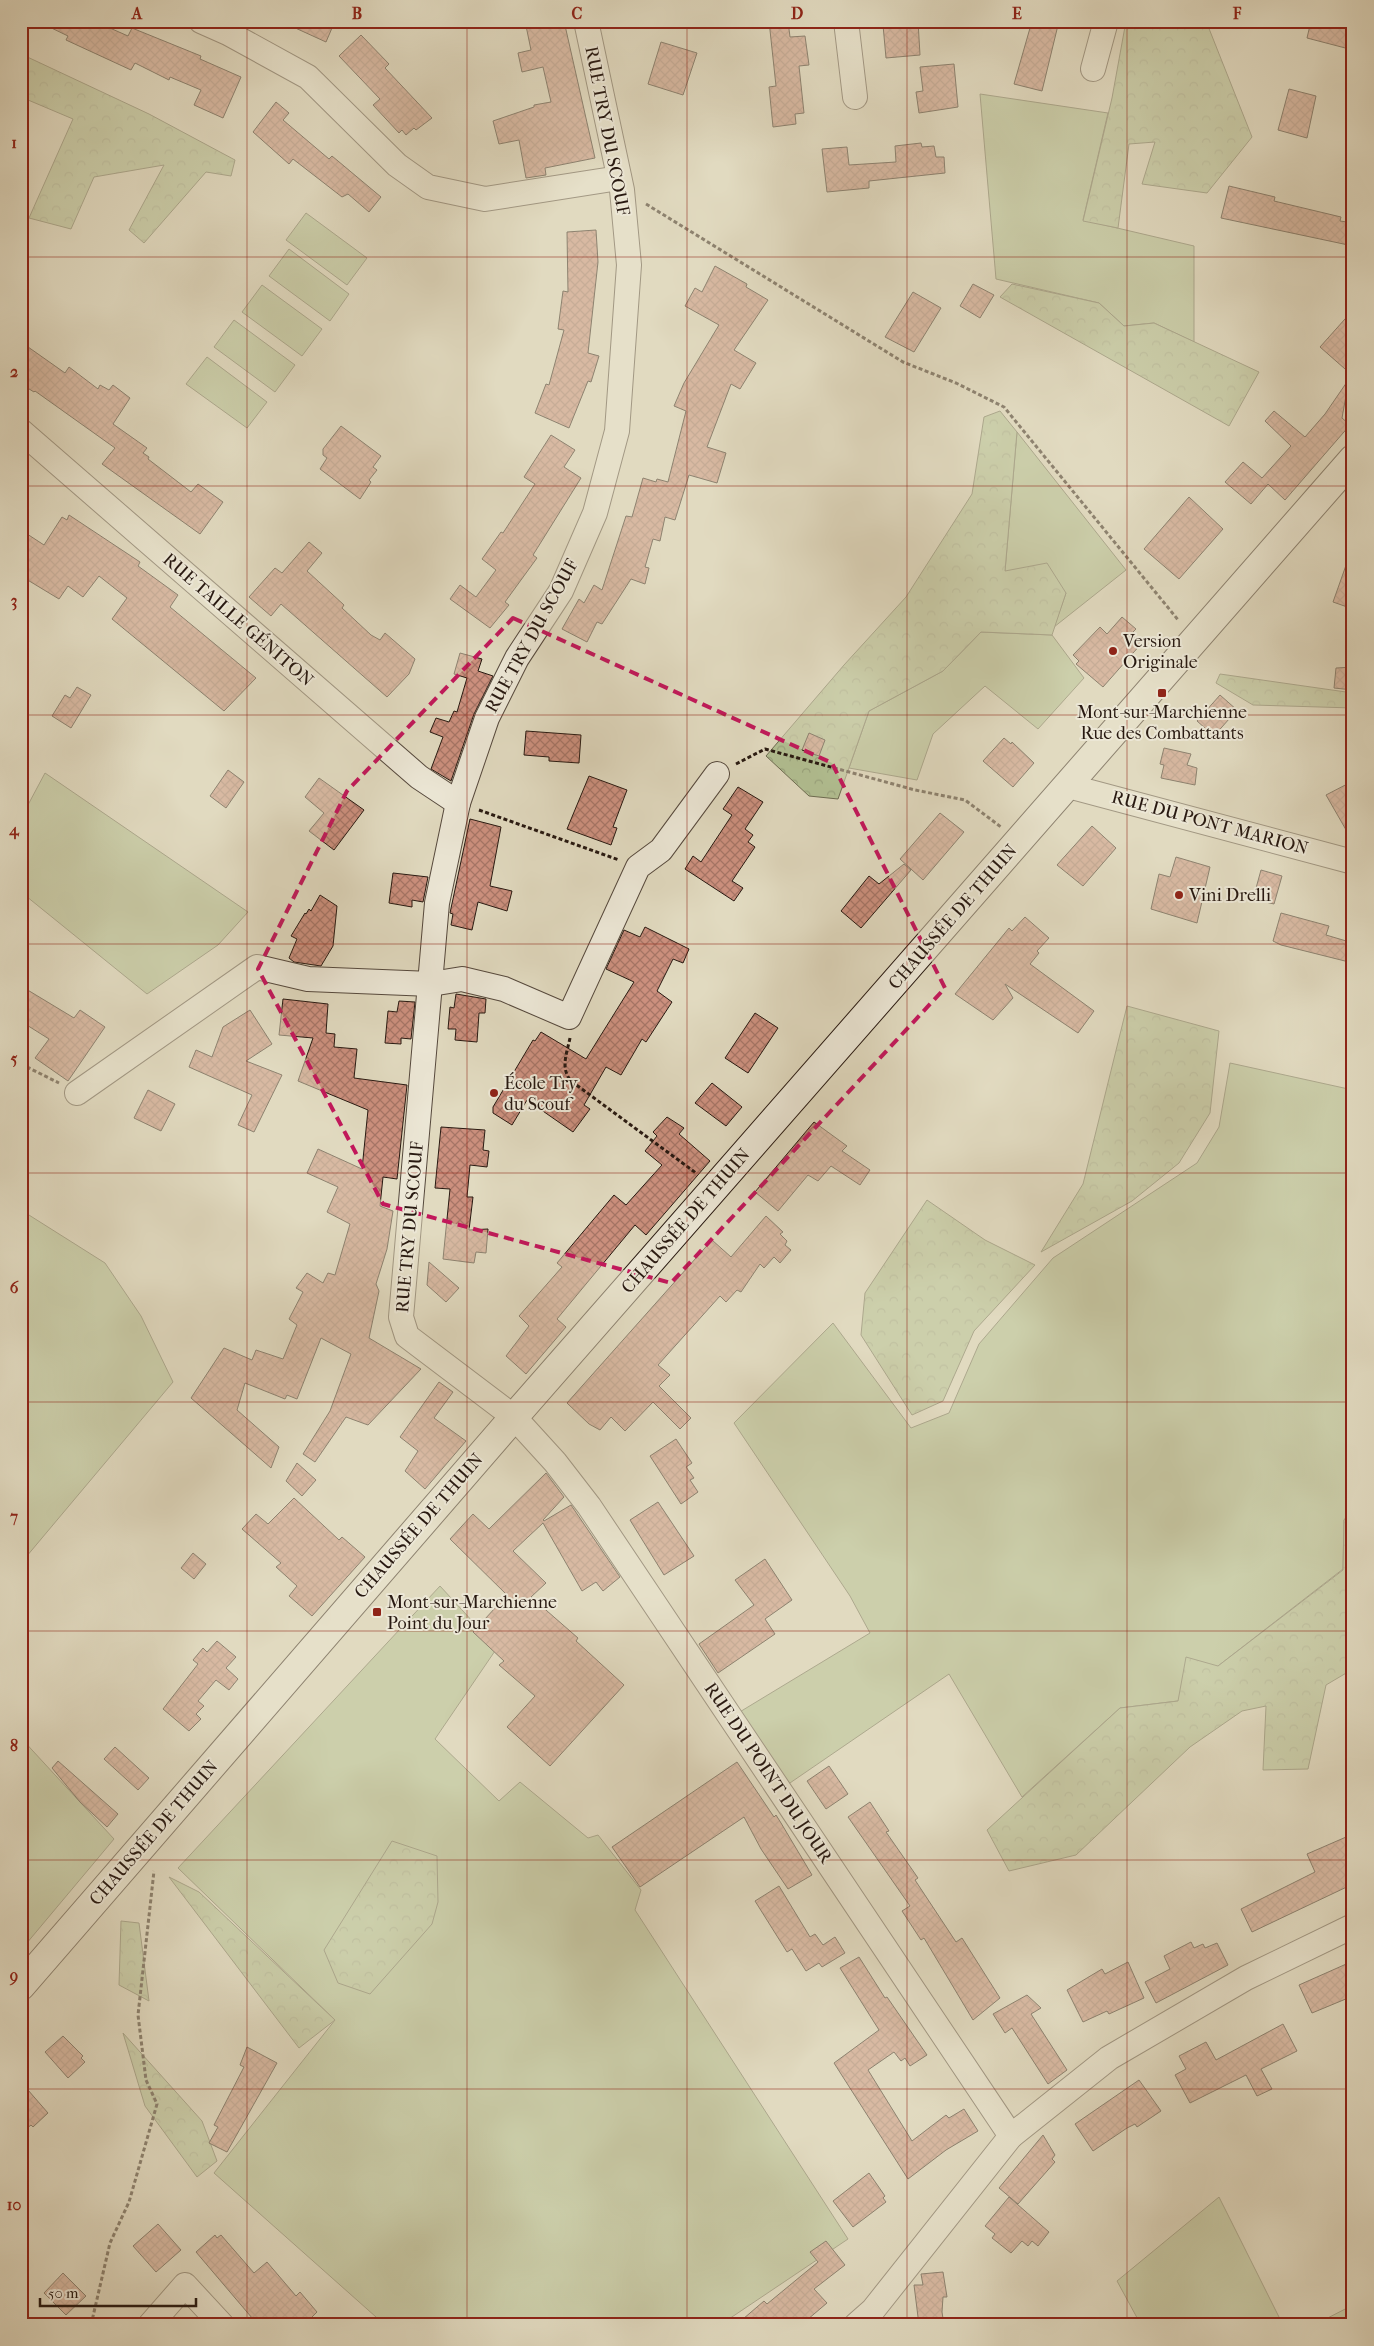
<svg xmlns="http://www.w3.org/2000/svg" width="1374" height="2346" viewBox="0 0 1374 2346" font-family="'IM FELL French Canon',serif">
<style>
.green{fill:#b2c093;stroke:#6d6c52}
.forest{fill:url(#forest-crowns);stroke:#6d6c52}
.building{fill:url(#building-cross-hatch);stroke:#281911}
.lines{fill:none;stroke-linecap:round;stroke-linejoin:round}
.minor-casing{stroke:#56493d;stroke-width:26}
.secondary-casing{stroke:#281911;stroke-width:30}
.path{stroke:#281911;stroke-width:3;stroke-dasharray:4 2.5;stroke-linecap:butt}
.minor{stroke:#ece7d6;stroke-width:24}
.secondary{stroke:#ece7d6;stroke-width:28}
.marked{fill:none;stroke:#c2185b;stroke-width:4;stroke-dasharray:10 6;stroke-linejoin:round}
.grid{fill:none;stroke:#8f2418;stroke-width:1;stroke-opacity:0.55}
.poi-dot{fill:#8f2418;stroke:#ece7d6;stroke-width:2}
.labels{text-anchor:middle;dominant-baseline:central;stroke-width:4;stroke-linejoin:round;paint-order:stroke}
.street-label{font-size:18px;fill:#281911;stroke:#ece7d6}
.poi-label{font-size:18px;fill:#281911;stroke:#ece7d6;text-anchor:start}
.neatline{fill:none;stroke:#8f2418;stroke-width:2}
.grid-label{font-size:16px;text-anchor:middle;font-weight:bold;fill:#8f2418}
</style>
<defs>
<pattern id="forest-crowns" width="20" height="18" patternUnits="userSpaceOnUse" patternTransform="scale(1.25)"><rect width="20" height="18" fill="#b2c093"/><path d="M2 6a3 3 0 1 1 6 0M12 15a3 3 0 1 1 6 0" fill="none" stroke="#99a47e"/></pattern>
<pattern id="building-cross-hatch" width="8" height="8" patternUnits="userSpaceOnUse" patternTransform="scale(1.25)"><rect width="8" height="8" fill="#cc907e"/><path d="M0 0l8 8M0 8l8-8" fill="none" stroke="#a67566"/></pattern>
</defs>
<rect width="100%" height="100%" fill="#e1dac0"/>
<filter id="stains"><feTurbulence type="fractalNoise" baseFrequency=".004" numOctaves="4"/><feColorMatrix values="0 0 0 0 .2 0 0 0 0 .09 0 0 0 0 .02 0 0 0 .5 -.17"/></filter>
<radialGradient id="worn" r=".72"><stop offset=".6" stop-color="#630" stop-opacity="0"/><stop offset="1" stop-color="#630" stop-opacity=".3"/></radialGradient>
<!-- green -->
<g class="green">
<path d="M980,94L1108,113L1083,220L1194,246V342L1154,323L1124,326L1099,303L996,279Z"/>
<path d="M306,213L367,258L347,285L286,240Z"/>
<path d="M289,249L349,294L330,321L269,276Z"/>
<path d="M262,285L322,329L302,356L242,312Z"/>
<path d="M234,320L295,365L275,392L214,347Z"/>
<path d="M207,357L267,402L247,428L186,384Z"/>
<path d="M1017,432L1126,570L1054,627L1066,593L1005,571Z"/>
<path d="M981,632L1052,635L1084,678L1038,729L985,686L933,734L917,780L849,768L869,711L943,671Z"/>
<path d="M45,773L248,912L218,945L147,994L21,892V818Z"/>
<path d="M1230,1063L1353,1090V1509L1344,1520L1343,1569L1218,1666L1178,1701L1120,1708L1022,1797L949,1674L787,1785L738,1713L870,1633L850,1596L734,1423L833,1323L911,1428L949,1413L979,1344L1053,1258L1197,1163L1219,1127Z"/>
<path d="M21,1210L105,1263L141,1316L173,1382L21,1563Z"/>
<path d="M440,1586L497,1648L435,1739L499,1801L520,1782L588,1838L598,1835L641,1890L635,1910L848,2239L720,2325H385L214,2173L335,2020L178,1868Z"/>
<path d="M21,1738L114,1839L21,1950Z"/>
<path d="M1219,2197L1283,2325H1141L1117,2281Z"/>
<path d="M1353,2305V2325H1314Z"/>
</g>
<!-- forest -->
<g class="forest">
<path d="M1126,21H1206L1252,137L1207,193L1142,184L1155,142L1129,144L1118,228L1083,221L1112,98Z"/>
<path d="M21,54L149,114L235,160L231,176L206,172L144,243L129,230L164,165L94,177L71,229L29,218L73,119L21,97Z"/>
<path d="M1012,284L1099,303L1124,326L1154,323L1259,372L1229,426L1000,297Z"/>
<path d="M1000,411L1017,432L1005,571L1047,563L1066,593L1052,635L981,632L943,671L869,711L838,799L809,796L766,756L844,665L906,597L972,494L984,417Z"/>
<path d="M1220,674L1353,693V708L1253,705L1216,683Z"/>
<path d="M1127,1006L1219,1031L1210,1113L1179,1163L1132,1201L1041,1252L1083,1184Z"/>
<path d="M927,1200L985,1240L1035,1265L974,1331L943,1401L912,1415L861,1335L865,1293Z"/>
<path d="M1353,1509V1669L1326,1685L1308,1769L1263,1770L1266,1706L1242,1711L1190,1747L1076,1855L1009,1871L987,1830L1120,1708L1178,1701L1186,1657L1218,1666L1343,1570L1344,1520Z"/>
<path d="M392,1841L437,1856L438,1902L432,1924L370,1994L338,1983L324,1950Z"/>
<path d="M169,1877L199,1892L335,2020L299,2048Z"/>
<path d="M121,1921L139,1923L149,2001L119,1985Z"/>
<path d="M123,2033L202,2121L217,2161L197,2177L145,2106Z"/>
</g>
<!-- building -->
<g class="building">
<path d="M37,21H94L128,36L132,28L201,56L200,59L241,77L223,118L194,105L201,90L170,77L169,80L135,63L131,70L66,40L68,36Z"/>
<path d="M280,21H335L326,42Z"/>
<path d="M525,21H564L595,158L545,168L546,175L526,178L519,140L499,144L493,121L534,107V105L551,102L543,67L522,72L518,53L531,50Z"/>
<path d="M769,21H788L790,37L805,36L809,65L799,66L804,113L795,114L796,124L773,127L769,87L776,86Z"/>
<path d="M918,21L920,55L886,58L883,25Z"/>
<path d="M1032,21H1059L1042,91L1014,84Z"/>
<path d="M1311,21H1353V50L1307,38Z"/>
<path d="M361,35L389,64L385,68L432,118L416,130L414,128L406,135L402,130L399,133L373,105L380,99L339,56Z"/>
<path d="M661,42L697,53L683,95L648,84Z"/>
<path d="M954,64L958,107L919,113L916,92L923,91L920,67Z"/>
<path d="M1289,89L1316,96L1307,138L1278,130Z"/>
<path d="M276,102L289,113L283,120L329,159L332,156L381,197L369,212L348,194L342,197L293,159L289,164L253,132Z"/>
<path d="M921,143L922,147L934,146L936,157H944L945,173L869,181V188L827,192L822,149L847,147L849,165L896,162L895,146Z"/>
<path d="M1229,186L1275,197L1274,201L1341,217L1340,221L1353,223V246L1221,218Z"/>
<path d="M596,230L598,262L588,353L599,356L591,382L588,381L569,428L535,413L546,384L549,385L564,330L558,329L563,291L568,292L567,232Z"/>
<path d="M715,266L747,284L746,287L768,300L734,350L756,363L740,389L731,384L707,447L726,453L717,483L689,475L675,520L665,517L660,541L653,539L645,567L649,568L645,584L631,579L602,624L597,622L587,642L562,629L579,599L584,603L594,585L602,590L626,516L632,517L643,478L656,482L657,479L668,482L686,411L674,406L684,383L719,325L685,306L695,288L702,292Z"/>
<path d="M973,284L994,295L980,318L960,306Z"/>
<path d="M913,292L941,308L914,352L885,337Z"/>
<path d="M1353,310V376L1320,347Z"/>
<path d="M21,342L65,373L69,367L98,389L100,385L109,390L113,385L130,398L113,424L147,448L143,453L149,457L148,459L191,492L198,484L223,502L200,534L102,464L115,448L35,391L34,392L21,384Z"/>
<path d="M1349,379L1342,418L1350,425L1285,500L1268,484L1251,504L1225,482L1243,462L1262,478L1291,446L1265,421L1274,411L1305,437L1325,414Z"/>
<path d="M341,426L381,456L373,467L377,470L369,480L371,482L360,499L320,469L327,458L323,455V449Z"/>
<path d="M551,435L575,450L564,467L581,478L533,555L537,558L505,602L509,605L490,628L450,599L460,585L476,597L496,570L482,559L501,532L503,533L535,484L524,477Z"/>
<path d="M1189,497L1223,529L1179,579L1144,549Z"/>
<path d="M69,515L140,562L138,566L178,595L170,607L256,678L224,711L112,619L127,598L99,576L83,597L68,586L59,599L21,576V530L44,545L62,517L67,520Z"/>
<path d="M309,542L322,553L307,571L344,605L342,608L371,635L380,640L385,633L415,659L409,674L387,697L281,604L271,616L249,597L275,568L282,573Z"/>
<path d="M1350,554L1353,555V609L1333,602Z"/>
<path d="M1122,617L1136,629L1131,634L1141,644L1103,687L1076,664L1079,661L1073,655L1100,627L1107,634Z"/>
<path d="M460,653L482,659L478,671L493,676L474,714L451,781L431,769L443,737L430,732L436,718L449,722L454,711L457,712L467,678L454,674Z"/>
<path d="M1353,667V690L1334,688L1336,668Z"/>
<path d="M77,687L91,695L71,728L52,716L65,695L70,698Z"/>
<path d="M1220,695L1237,710L1214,736L1197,721Z"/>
<path d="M526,731L581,735L579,763L549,761V757L524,755Z"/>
<path d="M809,733L825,740L819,756L802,750Z"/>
<path d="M1004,738L1011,744L1012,742L1034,763L1013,787L983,761Z"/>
<path d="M1164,748L1191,754L1187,765L1197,768L1195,785L1161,778L1164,765L1160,764Z"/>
<path d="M228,770L244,782L226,808L210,796Z"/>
<path d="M589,776L627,790L613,827L617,828L611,845L567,829Z"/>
<path d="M319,778L364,810L334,850L309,831L324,813L305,797Z"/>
<path d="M1353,781V842L1326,795Z"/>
<path d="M738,787L763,802L745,829L753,835L748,842L755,847L732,881L743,888L734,901L685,869L693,856L701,862L732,815L723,809Z"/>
<path d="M940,813L964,832L923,880L900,859Z"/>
<path d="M470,819L501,827L490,886L512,891L507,911L478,902L472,930L451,925L453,914L450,913Z"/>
<path d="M1092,826L1116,848L1083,886L1057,865Z"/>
<path d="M1176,857L1210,867L1197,923L1151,909L1159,874L1170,877Z"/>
<path d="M904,864L911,870L861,928L841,911L869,876L879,884Z"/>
<path d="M1261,870L1282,876L1274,904L1253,899Z"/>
<path d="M393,873L428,877L423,902L412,900V907L389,903Z"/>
<path d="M320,895L337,906L333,946L321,966L294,962L289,958L297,939L291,936L305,913L306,914L309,909L311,911Z"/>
<path d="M1281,913L1329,926L1326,935L1353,943V963L1281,945L1273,941Z"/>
<path d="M1025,917L1049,938L1037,951L1039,953L1030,964L1094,1011L1078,1033L1005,984L1013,998L993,1020L955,994L1009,928L1012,931Z"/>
<path d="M645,927L689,949L683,963L673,959L657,991L672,1002L646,1042L642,1039L621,1075L606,1067L584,1105L590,1109L573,1132L527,1100L512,1125L493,1113V1107L533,1040L535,1041L541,1032L586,1059L634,982L606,969L624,930L640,937Z"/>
<path d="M21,986L74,1018L80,1010L105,1027L68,1081L35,1058L49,1039L22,1022L28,1013L21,1008Z"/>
<path d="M456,994L486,999L485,1013H479L477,1042L455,1040L456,1029H448L450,1007L454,1008Z"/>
<path d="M283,999L328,1004L326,1033L335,1034L334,1047L357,1049L354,1078L407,1085L397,1179L383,1177L380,1206L393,1211L387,1249L376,1284L379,1291L369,1338L421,1369L368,1425L346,1417L315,1462L303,1454L330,1411L351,1354L321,1338L297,1399L287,1395L285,1399L245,1383L237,1410L279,1447L271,1468L191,1398L224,1348L252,1360L256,1350L283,1359L297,1325L289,1319L303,1292L296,1288L307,1273L323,1283L328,1273L335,1275L350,1224L327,1212L338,1187L307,1173L318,1149L362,1169L368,1110L298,1081L313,1038L279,1035Z"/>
<path d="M399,1001L415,1002L411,1039L401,1038V1044L385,1043L388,1011L397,1012Z"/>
<path d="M250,1010L272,1044L246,1061L282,1075L254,1132L238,1125L252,1095L189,1067L196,1050L212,1057L223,1027Z"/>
<path d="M755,1013L778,1028L748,1073L725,1058Z"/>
<path d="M712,1083L742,1107L726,1126L695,1103Z"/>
<path d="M148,1090L175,1104L161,1131L134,1118Z"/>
<path d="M667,1117L684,1128L679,1134L710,1161L646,1235L635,1225L557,1319L566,1327L526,1374L506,1356L529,1326L519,1316L562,1267L557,1263L614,1195L626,1205L662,1165L645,1151L657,1136L653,1132Z"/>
<path d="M814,1122L847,1146L842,1151L870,1170L860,1185L831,1166L818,1181L808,1175L778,1211L755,1192Z"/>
<path d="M441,1127L485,1130L483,1150L489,1151L487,1167L470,1165L467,1197H473L469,1230L488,1229L486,1253L476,1252L474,1263L443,1259L450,1189L435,1188Z"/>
<path d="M766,1216L783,1232L780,1234L787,1241L785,1245L791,1250L780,1263L774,1257L764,1268L760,1264L741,1292L737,1290L726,1302L720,1296L658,1365L670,1375L659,1386L691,1418L680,1429L653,1402L625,1431L611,1417L600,1430L589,1424L567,1403L712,1240L731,1257Z"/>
<path d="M429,1262L459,1288L446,1302L427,1285Z"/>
<path d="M439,1382L453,1392L434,1418L466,1441L425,1489L405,1471L418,1451L400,1437Z"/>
<path d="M676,1439L692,1463L686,1467L694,1478L690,1480L698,1492L681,1504L650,1456Z"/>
<path d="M297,1463L316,1480L302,1496L286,1481Z"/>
<path d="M546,1473L564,1497L543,1520L544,1521L571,1505L620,1577L603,1591L596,1582L582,1591L543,1523L513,1551L546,1583L531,1597L578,1638L576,1641L624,1685L550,1766L507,1727L535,1696L499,1665L504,1661L473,1632L507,1595L450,1539L473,1514L489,1529Z"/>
<path d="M294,1498L339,1540L342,1537L365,1557L312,1616L289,1596L297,1586L276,1567L281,1563L242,1529L256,1514L268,1524Z"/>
<path d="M658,1502L694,1556L664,1575L630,1520Z"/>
<path d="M193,1553L206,1564L194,1579L181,1568Z"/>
<path d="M765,1559L792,1600L765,1619L775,1634L718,1673L699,1644L754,1605L735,1580Z"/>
<path d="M217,1641L236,1657L226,1668L238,1679L229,1690L216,1680L198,1701L204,1706L196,1714L201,1719L189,1731L163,1709L198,1664L193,1660L203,1648L207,1652Z"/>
<path d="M115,1747L149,1778L138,1790L104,1759Z"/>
<path d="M58,1761L118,1814L107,1827L80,1802L52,1768Z"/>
<path d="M737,1762L774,1817L776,1815L781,1823L812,1875L788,1889L761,1849L744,1817L640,1887L612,1847Z"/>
<path d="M829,1766L848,1794L826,1809L807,1781Z"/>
<path d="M870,1802L889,1831L886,1832L918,1878L915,1880L956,1942L962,1938L1000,1998L973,2020L924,1938L921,1940L902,1911L910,1906L848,1817Z"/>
<path d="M1353,1834V1884L1252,1932L1241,1909L1315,1872L1307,1854Z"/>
<path d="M779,1886L810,1937L815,1934L823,1945L835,1937L845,1953L822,1967L819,1963L806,1971L792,1949L787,1952L755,1901Z"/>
<path d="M1191,1942L1194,1948L1203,1944L1205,1948L1217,1943L1228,1965L1156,2003L1145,1982L1170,1969L1164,1956Z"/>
<path d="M859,1957L885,1998L887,1997L927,2055L910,2066L905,2058L901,2061L894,2052L868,2070L912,2141L946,2115L949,2118L964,2109L978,2131L946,2150L908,2179L834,2063L879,2030L840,1968Z"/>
<path d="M1353,1961V1996L1312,2013L1299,1985Z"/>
<path d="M1128,1962L1144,1998L1109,2014L1107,2011L1083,2022L1067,1990L1102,1969L1105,1974Z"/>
<path d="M1027,1995L1041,2008L1031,2014L1067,2070L1048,2084L1012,2028L1005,2033L993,2014Z"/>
<path d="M1283,2024L1297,2051L1261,2069L1272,2089L1257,2096L1246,2075L1190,2103L1175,2075L1186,2069L1179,2056L1206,2042L1216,2060Z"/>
<path d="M63,2036L83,2056L81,2058L85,2062L68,2078L45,2052Z"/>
<path d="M247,2047L277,2063L227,2152L209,2143L218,2127L214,2125L244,2067L240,2065Z"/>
<path d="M1139,2080L1161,2111L1137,2127L1135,2124L1127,2128L1093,2151L1075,2124Z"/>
<path d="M21,2082L48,2113L33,2127L31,2125L21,2133Z"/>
<path d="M1043,2135L1055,2155L1052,2159L1055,2162L1018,2204L999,2188Z"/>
<path d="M869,2173L885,2196L883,2198L886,2202L853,2227L833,2201Z"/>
<path d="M1009,2197L1049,2232L1038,2246L1032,2241L1028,2246L1022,2241L1011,2253L992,2238L995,2234L985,2226Z"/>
<path d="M158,2224L181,2250L156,2272L133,2246Z"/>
<path d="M215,2235L217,2238L221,2235L254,2273L267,2262L296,2296L300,2292L317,2312L304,2325H258L196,2252Z"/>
<path d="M826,2241L845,2265L814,2289L827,2303L801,2325H736L764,2301L767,2304L818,2262L810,2252Z"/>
<path d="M943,2272L947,2297H943L942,2312L944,2325H919L914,2285H923L921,2274Z"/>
<path d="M63,2273L86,2296L66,2315L44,2293Z"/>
</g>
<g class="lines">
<defs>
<g id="minor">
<path d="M201,21L228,33L308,77L397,165L428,187L485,199L619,178"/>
<path d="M586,21L622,190L629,265L617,431L595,513L561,591L517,658L487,718L458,803L437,903L401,1317L407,1336L514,1417L555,1462L589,1506L1011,2136"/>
<path d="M846,21L855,97"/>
<path d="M1093,69L1106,21"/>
<path d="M21,431L419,777L458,803"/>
<path d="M1068,786L1353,862"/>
<path d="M77,1093L257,967L308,979L431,984L462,979L504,989L569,1017L638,867L661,850L717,774"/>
<path d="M150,2325L185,2285L222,2325"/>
<path d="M856,2325L873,2310L1011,2136L1109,2058L1246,1978L1353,1926"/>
</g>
<path id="secondary" d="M21,1986L514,1417L1353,459"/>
</defs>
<!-- minor casing -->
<use href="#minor" class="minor-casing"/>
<!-- secondary casing -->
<use href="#secondary" class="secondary-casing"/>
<!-- path -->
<g class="path">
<path d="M646,204L903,362L956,383L1004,407L1179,621"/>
<path d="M736,764L765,749L915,790L965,800L1001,827"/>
<path d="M479,810L619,860"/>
<path d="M570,1038C567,1053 560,1068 571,1081L696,1173"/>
<path d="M21,1064L59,1083"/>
<path d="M91,2325L110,2243L129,2202L157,2104L146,2080L138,2015L154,1871"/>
</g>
<!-- minor -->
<use href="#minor" class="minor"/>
<!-- secondary -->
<use href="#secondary" class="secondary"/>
</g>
<!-- marked area -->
<path d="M0 0H1374V2346H0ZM513,618L832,763L945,988L671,1283L383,1204L258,969L347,791Z" fill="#e1dac0" fill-opacity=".55" fill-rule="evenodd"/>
<path class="marked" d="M513,618L832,763L945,988L671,1283L383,1204L258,969L347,791Z"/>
<!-- grid -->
<path class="grid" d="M247,21V2325M467,21V2325M687,21V2325M907,21V2325M1127,21V2325M21,257H1353M21,486H1353M21,715H1353M21,944H1353M21,1173H1353M21,1402H1353M21,1631H1353M21,1860H1353M21,2089H1353"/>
<!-- markers -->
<g class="poi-dot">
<circle cx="1113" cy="651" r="5"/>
<rect x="1157" y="688" width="10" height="10" rx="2.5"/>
<circle cx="1179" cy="895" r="5"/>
<circle cx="494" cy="1093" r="5"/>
<rect x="372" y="1607" width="10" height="10" rx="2.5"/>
</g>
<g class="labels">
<!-- street labels -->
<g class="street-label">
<text transform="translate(607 131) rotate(79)">RUE TRY DU SCOUF</text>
<text transform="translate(238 620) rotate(41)">RUE TAILLE GÉNITON</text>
<text transform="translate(532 636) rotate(-61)">RUE TRY DU SCOUF</text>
<text transform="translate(1210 823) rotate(15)">RUE DU PONT MARION</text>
<text transform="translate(953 917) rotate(-49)">CHAUSSÉE DE THUIN</text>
<text transform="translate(686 1221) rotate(-49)">CHAUSSÉE DE THUIN</text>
<text transform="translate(410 1227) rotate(-85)">RUE TRY DU SCOUF</text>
<text transform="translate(419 1526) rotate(-49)">CHAUSSÉE DE THUIN</text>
<text transform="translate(768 1773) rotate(56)">RUE DU POINT DU JOUR</text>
<text transform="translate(154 1833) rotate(-49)">CHAUSSÉE DE THUIN</text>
</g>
<!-- poi labels -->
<g class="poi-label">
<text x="1123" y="641">Version<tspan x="1123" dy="21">Originale</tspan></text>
<text x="1162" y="712" text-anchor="middle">Mont-sur-Marchienne<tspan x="1162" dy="21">Rue des Combattants</tspan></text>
<text x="1189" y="895">Vini Drelli</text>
<text x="504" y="1083">École Try<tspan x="504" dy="21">du Scouf</tspan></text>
<text x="387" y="1602">Mont-sur-Marchienne<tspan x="387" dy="21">Point du Jour</tspan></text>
</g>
</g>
<!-- margin -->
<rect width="1374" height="2346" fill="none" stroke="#e1dac0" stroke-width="55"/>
<!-- scale -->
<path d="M40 2298v8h156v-8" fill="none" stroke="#281911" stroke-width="2.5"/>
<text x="48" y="2298" font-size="15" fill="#281911" stroke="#ece7d6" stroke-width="4" paint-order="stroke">50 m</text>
<rect x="28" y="28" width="1318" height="2290" class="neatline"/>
<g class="grid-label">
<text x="137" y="19">A</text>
<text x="357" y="19">B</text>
<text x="577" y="19">C</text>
<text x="797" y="19">D</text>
<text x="1017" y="19">E</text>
<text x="1237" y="19">F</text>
<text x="14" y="148">1</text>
<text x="14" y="377">2</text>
<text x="14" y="606">3</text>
<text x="14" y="835">4</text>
<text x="14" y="1064">5</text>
<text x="14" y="1293">6</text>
<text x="14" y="1522">7</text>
<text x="14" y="1751">8</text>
<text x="14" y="1981">9</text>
<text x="14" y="2210">10</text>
</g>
<rect width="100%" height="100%" filter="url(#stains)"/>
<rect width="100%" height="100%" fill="url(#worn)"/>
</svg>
